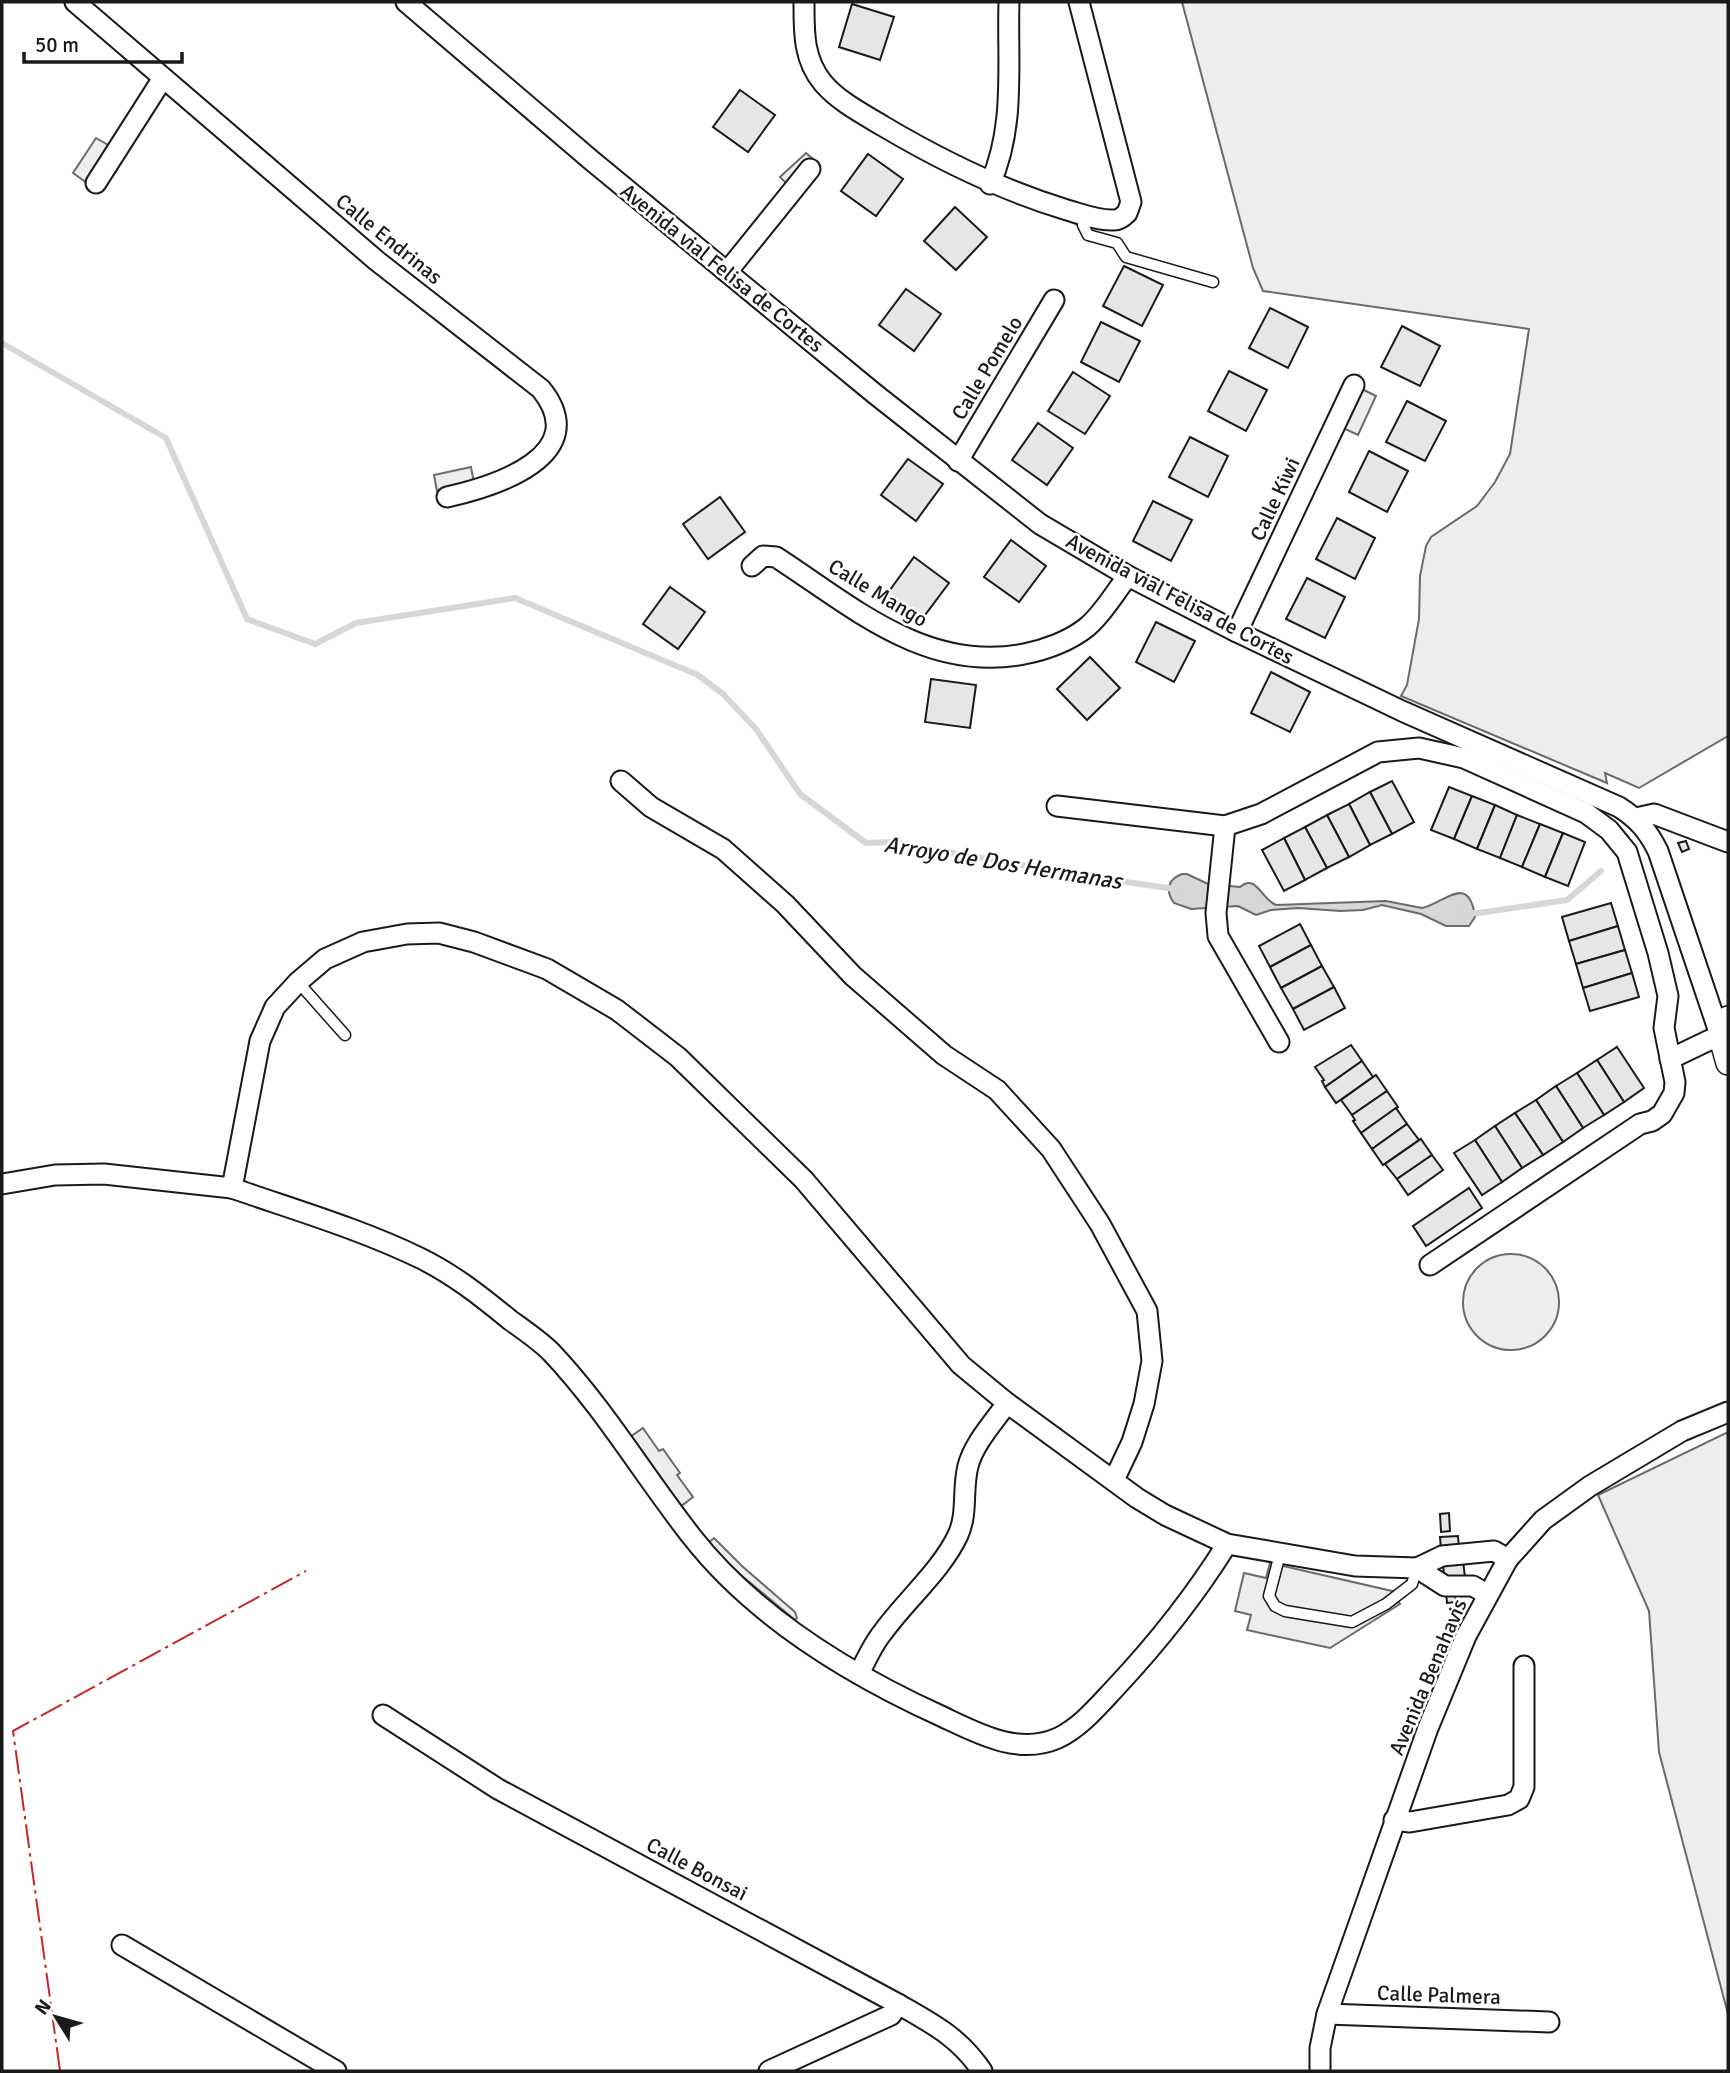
<svg xmlns="http://www.w3.org/2000/svg" width="1730" height="2073" viewBox="0 0 1730 2073" font-family="Signika,sans-serif">
<style>
.built{fill:#ededed;stroke:#6a6a6a;stroke-width:2}
.water{fill:#d7d7d7;stroke:#6a6a6a;stroke-width:2}
.lines{fill:none;stroke-linecap:round;stroke-linejoin:round}
.stream{stroke:#d7d7d7;stroke-width:6}
.building{fill:#e6e6e6;stroke:#1a1a1a;stroke-width:2}
.service-casing{stroke:#1a1a1a;stroke-width:13}
.minor-casing{stroke:#1a1a1a;stroke-width:23}
.tertiary-casing{stroke:#1a1a1a;stroke-width:26}
.service{stroke:#fff;stroke-width:10}
.minor{stroke:#fff;stroke-width:19}
.tertiary{stroke:#fff;stroke-width:23}
.power{stroke:#c62828;stroke-width:2;stroke-dasharray:24 5 3.5 5;stroke-linecap:butt}
.labels{text-anchor:middle;dominant-baseline:central;stroke-width:5;stroke-linejoin:round;paint-order:stroke}
.street-label{font-size:21px;fill:#1a1a1a;stroke:#fff}
.water-label{font-size:23px;font-style:italic;fill:#1a1a1a;stroke:#fff}
</style>
<rect width="100%" height="100%" fill="#fff"/>
<!-- built -->
<g class="built">
<path d="M1182,2H1728V736L1639,788L1605,773L1607,783L1401,696L1407,685L1419,619L1420,576L1426,546L1431,537L1477,506L1495,482L1510,454L1529,329L1263,291L1253,268Z"/>
<path d="M96,138L110,146L87,183L73,173Z"/>
<path d="M806,153L813,159L787,184L780,177Z"/>
<path d="M1362,389L1376,396L1358,435L1343,428Z"/>
<path d="M471,467L474,483L437,491L434,475Z"/>
<circle cx="1511" cy="1302" r="48"/>
<path d="M643,1428L659,1451L663,1449L680,1473L677,1475L693,1497L680,1507L630,1437Z"/>
<path d="M1728,1432V2014L1659,1752L1649,1611L1598,1495Z"/>
<path d="M714,1538L742,1566L795,1612L797,1618L795,1620L736,1571L708,1543Z"/>
<path d="M1270,1563L1392,1591L1400,1604L1330,1648L1247,1630L1251,1615L1235,1611L1244,1573L1266,1578Z"/>
</g>
<!-- water -->
<path class="water" d="M1182,874H1187L1208,884L1240,887C1256,873 1261,899 1276,905L1386,901L1422,908C1442,905 1469,871 1475,917L1469,926H1446L1421,914L1382,905L1363,910L1340,911L1298,908L1271,910L1256,915L1238,906L1191,909L1174,903C1165,891 1168,879 1182,874Z"/>
<g class="lines">
<!-- stream -->
<g class="stream">
<path d="M2,343L166,438L247,619L315,644L356,623L515,598L698,675L723,694L756,729L800,794L866,843L892,842L1078,875L1175,889"/>
<path d="M1466,913H1479L1567,900L1601,871"/>
</g>
</g>
<!-- building -->
<g class="building">
<path d="M852,4L894,17L880,60L839,47Z"/>
<path d="M740,90L775,115L748,152L713,127Z"/>
<path d="M868,154L903,179L876,216L841,191Z"/>
<path d="M955,207L987,237L956,270L924,241Z"/>
<path d="M1124,266L1163,285L1142,326L1103,306Z"/>
<path d="M906,289L941,314L914,351L879,325Z"/>
<path d="M1270,308L1308,327L1288,368L1249,348Z"/>
<path d="M1101,322L1140,341L1119,382L1081,362Z"/>
<path d="M1402,326L1440,346L1420,386L1381,367Z"/>
<path d="M1229,371L1267,390L1246,431L1208,411Z"/>
<path d="M1073,372L1110,396L1085,434L1048,411Z"/>
<path d="M1407,401L1446,421L1425,461L1386,442Z"/>
<path d="M1038,423L1073,448L1047,485L1012,460Z"/>
<path d="M1190,437L1228,456L1208,497L1169,477Z"/>
<path d="M1369,451L1408,471L1387,512L1349,492Z"/>
<path d="M908,459L943,484L916,521L881,495Z"/>
<path d="M720,497L745,532L708,559L683,524Z"/>
<path d="M1153,501L1192,520L1171,561L1133,541Z"/>
<path d="M1337,518L1375,538L1355,579L1316,559Z"/>
<path d="M1011,540L1046,566L1019,602L984,577Z"/>
<path d="M914,557L949,583L922,619L887,594Z"/>
<path d="M1307,578L1345,597L1325,638L1286,619Z"/>
<path d="M670,587L705,612L678,649L643,624Z"/>
<path d="M1156,622L1195,641L1174,682L1136,662Z"/>
<path d="M1090,657L1120,688L1087,720L1057,689Z"/>
<path d="M1271,672L1310,692L1290,732L1251,713Z"/>
<path d="M931,679L976,685L970,728L925,722Z"/>
<path d="M1392,781L1414,822L1392,834L1370,792Z"/>
<path d="M1449,787L1472,796L1454,839L1431,830Z"/>
<path d="M1370,792L1392,834L1370,845L1349,804Z"/>
<path d="M1472,796L1495,805L1477,849L1454,839Z"/>
<path d="M1349,804L1370,845L1349,857L1327,815Z"/>
<path d="M1495,805L1517,815L1500,858L1477,849Z"/>
<path d="M1327,815L1349,857L1327,868L1305,827Z"/>
<path d="M1517,815L1540,824L1522,867L1500,858Z"/>
<path d="M1540,824L1563,833L1545,877L1522,867Z"/>
<path d="M1305,827L1327,868L1305,880L1284,838Z"/>
<path d="M1563,833L1585,842L1568,886L1545,877Z"/>
<path d="M1284,838L1305,880L1284,891L1262,850Z"/>
<path d="M1686,841L1689,849L1682,852L1678,843Z"/>
<path d="M1611,903L1618,926L1569,941L1562,917Z"/>
<path d="M1300,924L1311,945L1270,967L1259,946Z"/>
<path d="M1618,926L1625,950L1576,964L1569,941Z"/>
<path d="M1311,945L1322,966L1281,988L1270,967Z"/>
<path d="M1625,950L1632,973L1583,988L1576,964Z"/>
<path d="M1322,966L1334,987L1293,1009L1281,988Z"/>
<path d="M1632,973L1639,997L1590,1011L1583,988Z"/>
<path d="M1334,987L1345,1008L1304,1030L1293,1009Z"/>
<path d="M1351,1045L1362,1061L1325,1087L1322,1081L1324,1080L1315,1067Z"/>
<path d="M1617,1047L1644,1088L1624,1102L1597,1060Z"/>
<path d="M1597,1060L1624,1102L1604,1115L1577,1073Z"/>
<path d="M1362,1061L1373,1077L1336,1103L1325,1087Z"/>
<path d="M1577,1073L1604,1115L1583,1128L1556,1086Z"/>
<path d="M1376,1075L1387,1091L1352,1115L1341,1100Z"/>
<path d="M1556,1086L1583,1128L1563,1142L1536,1100Z"/>
<path d="M1387,1091L1398,1107L1361,1133L1353,1121L1355,1120L1352,1115Z"/>
<path d="M1536,1100L1563,1142L1543,1155L1515,1113Z"/>
<path d="M1396,1108L1407,1124L1372,1149L1361,1133Z"/>
<path d="M1515,1113L1543,1155L1522,1168L1495,1126Z"/>
<path d="M1407,1124L1419,1140L1383,1165L1372,1149Z"/>
<path d="M1495,1126L1522,1168L1502,1182L1475,1140Z"/>
<path d="M1421,1139L1432,1155L1397,1179L1385,1164Z"/>
<path d="M1475,1140L1502,1182L1482,1195L1454,1153Z"/>
<path d="M1432,1155L1443,1170L1408,1195L1397,1179Z"/>
<path d="M1469,1188L1482,1208L1426,1246L1413,1226Z"/>
<path d="M1449,1513L1450,1531L1441,1532L1440,1514Z"/>
<path d="M1458,1536L1459,1548L1441,1549L1440,1537Z"/>
<path d="M1463,1561L1465,1577L1444,1578L1443,1562Z"/>
<path d="M1446,1592H1455L1456,1602L1447,1603Z"/>
</g>
<g class="lines">
<defs>
<g id="service">
<path d="M1085,215L1083,225L1088,235L1117,243L1126,257L1213,282"/>
<path d="M298,982L345,1035"/>
<path d="M1280,1554L1269,1596L1275,1606L1285,1611L1352,1622L1386,1604L1412,1584L1417,1568"/>
</g>
<g id="minor">
<path d="M75,2L377,261L541,389C594,455 496,486 447,497"/>
<path d="M406,2L591,160L875,394L1040,524L1128,576L1237,632L1402,711L1619,807C1638,819 1648,831 1658,851L1720,1035L1670,1059"/>
<path d="M804,2C804,31 803,59 823,83C838,101 863,114 883,126C942,161 1001,190 1067,210C1081,214 1099,221 1114,220C1119,220 1123,217 1127,213L1131,202L1079,2"/>
<path d="M96,183L163,78"/>
<path d="M990,184C1016,126 1007,63 1009,2"/>
<path d="M727,272L810,169"/>
<path d="M958,461L1054,300"/>
<path d="M752,566L763,556L776,557C853,607 926,673 1024,654C1045,650 1070,641 1087,627C1103,614 1115,592 1128,576"/>
<path d="M1237,632L1354,385"/>
<path d="M621,781L651,807L723,849L785,904L853,976L944,1055L997,1090L1051,1149L1100,1224L1147,1311L1152,1361L1144,1404L1132,1442L1114,1480"/>
<path d="M1057,806L1225,826L1261,814L1378,752L1419,748L1464,758L1586,813L1609,830L1627,852L1658,953L1668,996L1664,1028L1675,1082L1674,1093L1662,1114L1652,1121L1640,1124L1430,1265"/>
<path d="M1636,818L1654,814L1728,842"/>
<path d="M1225,826L1216,913L1218,936L1279,1042"/>
<path d="M2,1184L55,1175L104,1174L232,1188"/>
<path d="M1227,1544C1194,1597 1159,1641 1116,1687C1099,1705 1081,1727 1058,1738C1018,1756 977,1733 941,1716C851,1675 754,1616 692,1537C644,1476 604,1408 551,1352C539,1340 524,1330 510,1320C482,1297 453,1274 420,1258C360,1229 295,1210 232,1188L260,1041L275,1007L298,982L325,959L363,942L407,934L439,933L474,942L547,969L617,1010L678,1057L804,1180L961,1365L1007,1403L1137,1498L1165,1515L1227,1544L1355,1566L1417,1568L1445,1586H1473L1488,1595"/>
<path d="M1417,1568L1442,1556L1494,1551L1508,1559"/>
<path d="M859,1674C866,1660 873,1644 883,1632C906,1600 941,1571 958,1535C968,1513 962,1489 968,1466C974,1443 994,1422 1007,1403"/>
<path d="M383,1715L498,1789L898,2004C933,2024 959,2037 982,2071"/>
<path d="M1394,1820L1410,1822L1508,1805L1519,1799L1524,1787V1666"/>
<path d="M122,1945L336,2071"/>
<path d="M1327,2014L1549,2022"/>
<path d="M769,2071L891,2015L898,2004"/>
<path d="M1320,2071V2048L1327,2014L1428,1728L1466,1636L1508,1559L1543,1520L1590,1486L1682,1431L1728,1412"/>
</g>
<path id="tertiary" d="M1728,1018L1720,1035L1728,1063"/>
</defs>
<!-- service casing -->
<use href="#service" class="service-casing"/>
<!-- minor casing -->
<use href="#minor" class="minor-casing"/>
<!-- tertiary casing -->
<use href="#tertiary" class="tertiary-casing"/>
<!-- service -->
<use href="#service" class="service"/>
<!-- minor -->
<use href="#minor" class="minor"/>
<!-- tertiary -->
<use href="#tertiary" class="tertiary"/>
<!-- power -->
<path class="power" d="M60,2071L13,1731L306,1571"/>
</g>
<g class="labels">
<!-- street labels -->
<g class="street-label">
<text transform="translate(389 239) rotate(39)">Calle Endrinas</text>
<text transform="translate(722 268) rotate(39)">Avenida vial Felisa de Cortes</text>
<text transform="translate(987 368) rotate(-59)">Calle Pomelo</text>
<text transform="translate(1275 499) rotate(-65)">Calle Kiwi</text>
<text transform="translate(878 593) rotate(31)">Calle Mango</text>
<text transform="translate(1180 599) rotate(28)">Avenida vial Felisa de Cortes</text>
<text transform="translate(1428 1677) rotate(-67)">Avenida Benahavis</text>
<text transform="translate(697 1869) rotate(28)">Calle Bonsai</text>
<text transform="translate(1439 1995) rotate(2)">Calle Palmera</text>
</g>
<!-- water labels -->
<g class="water-label">
<text transform="translate(1003 863) rotate(9)">Arroyo de Dos Hermanas</text>
</g>
</g>
<!-- border -->
<rect width="1730" height="2073" fill="none" stroke="#1a1a1a" stroke-width="7"/>
<!-- north arrow -->
<g transform="translate(56 2017) rotate(307)" stroke="#ffffff" stroke-width="5" paint-order="stroke">
<path d="M0-5L12 26L0 18L-12 26Z" fill="#1a1a1a"/>
<text y="-10" font-size="19" font-weight="bold" text-anchor="middle" fill="#1a1a1a">N</text>
</g>
<!-- scale -->
<path d="M24 52v10h158v-10" fill="none" stroke="#1a1a1a" stroke-width="3.5"/>
<text x="35" y="52" font-size="21" fill="#1a1a1a" stroke="#ffffff" stroke-width="5" paint-order="stroke">50 m</text>
</svg>
